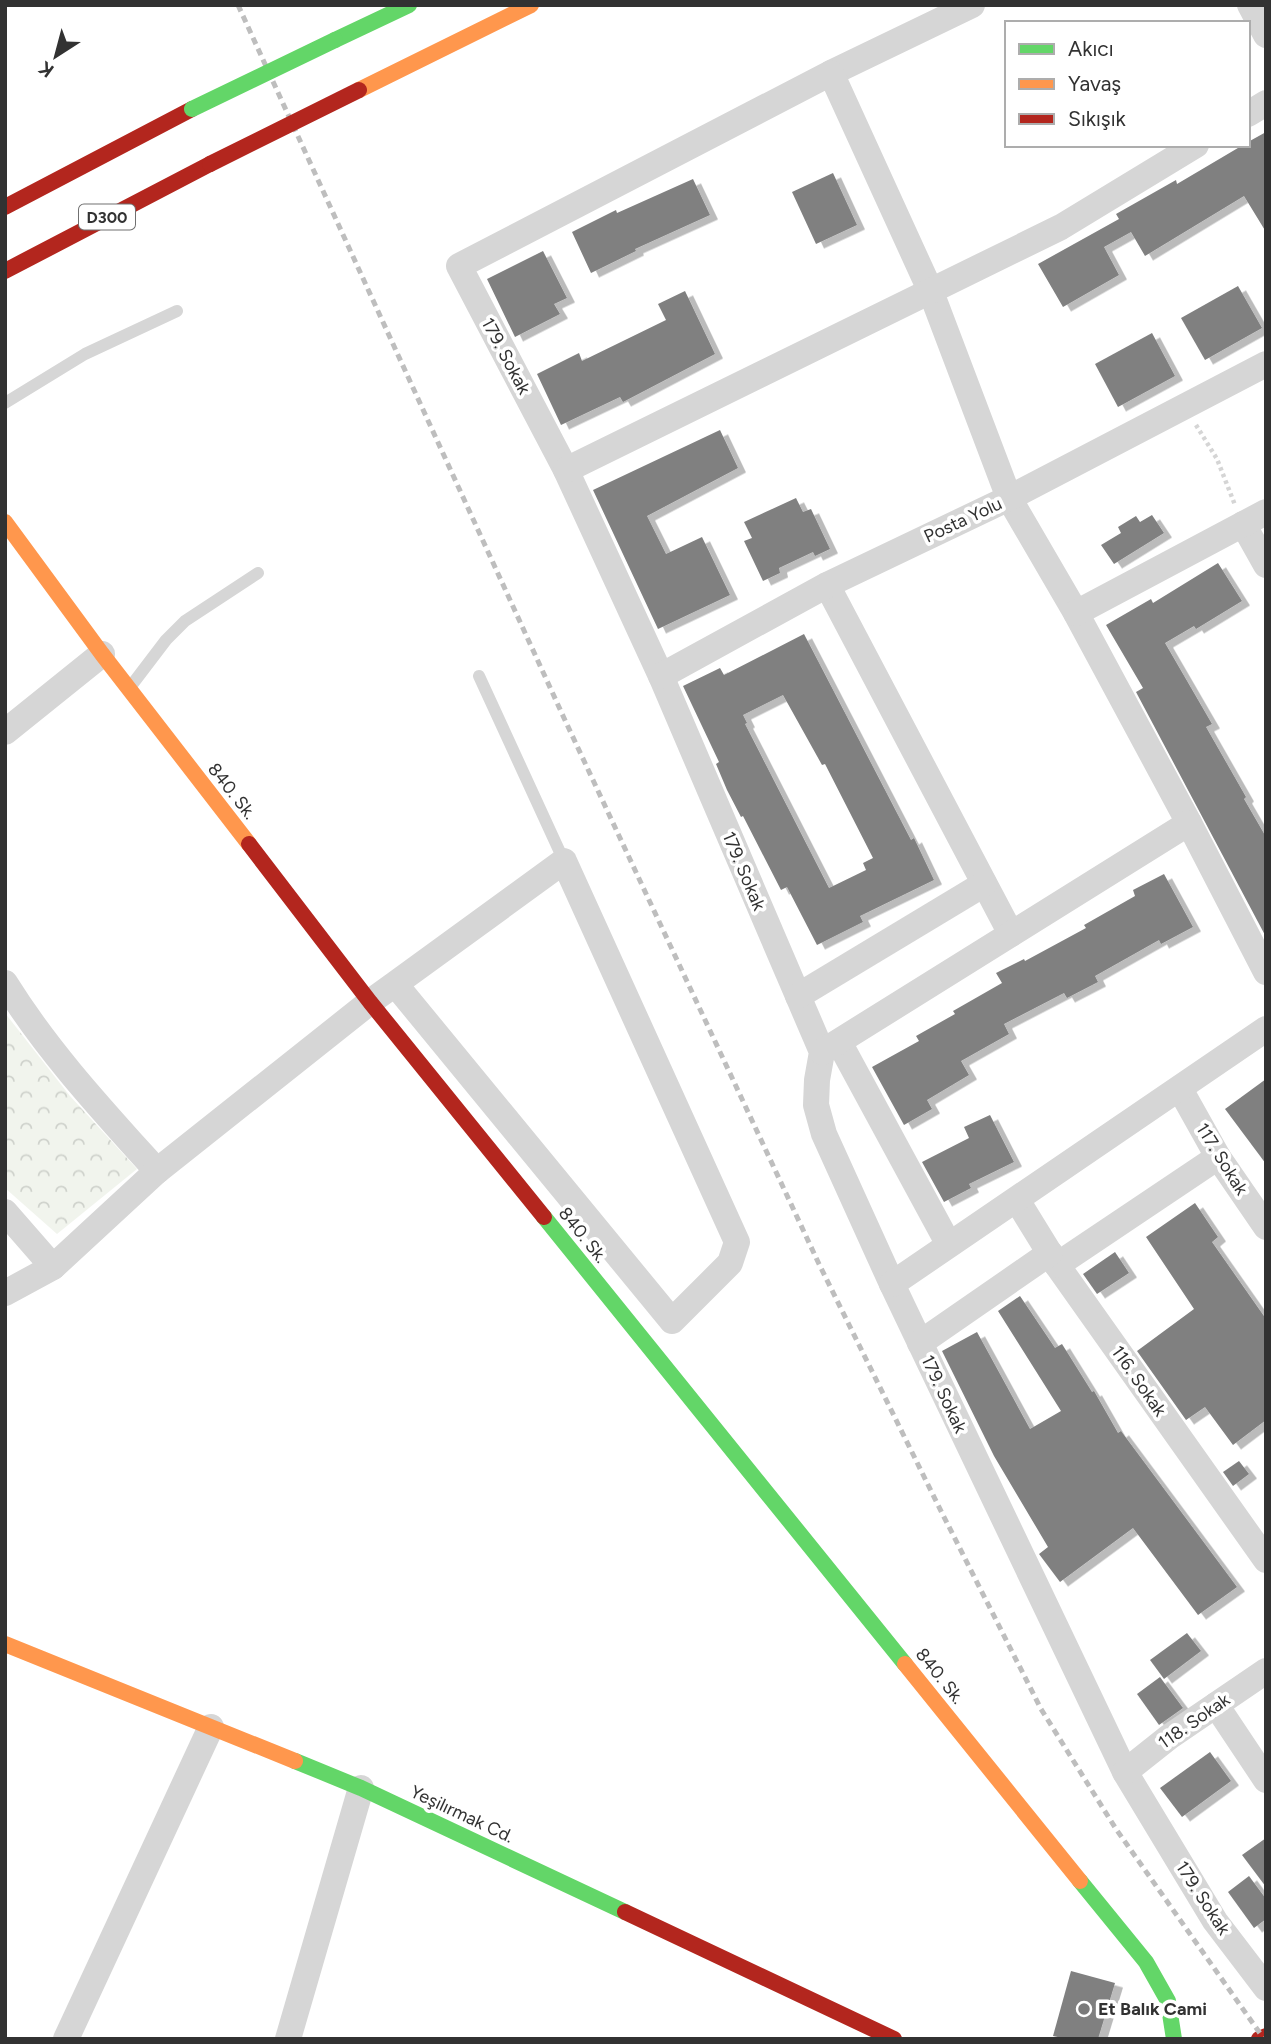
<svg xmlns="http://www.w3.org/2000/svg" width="1271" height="2044" viewBox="0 0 1271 2044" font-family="Figtree,sans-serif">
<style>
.park{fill:url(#park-crowns)}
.building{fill:#808080;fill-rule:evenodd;filter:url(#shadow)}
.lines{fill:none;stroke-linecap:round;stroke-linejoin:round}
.path{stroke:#d5d5d5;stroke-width:4.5;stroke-dasharray:3.5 3.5;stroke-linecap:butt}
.lane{stroke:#d6d6d6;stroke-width:12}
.street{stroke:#d6d6d6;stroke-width:26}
.fast{stroke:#63d668;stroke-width:16}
.slow{stroke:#ff974d;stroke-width:16}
.jam{stroke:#b3261e;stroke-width:16}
.rail{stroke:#bebebe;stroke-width:5;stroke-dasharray:7 5;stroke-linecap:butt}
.fast-bridge{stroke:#63d668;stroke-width:16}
.jam-bridge{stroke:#b3261e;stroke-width:16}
.poi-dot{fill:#7a7a7a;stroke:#fff;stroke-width:2.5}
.labels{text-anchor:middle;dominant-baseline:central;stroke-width:7;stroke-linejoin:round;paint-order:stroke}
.shield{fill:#fff;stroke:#707070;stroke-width:2}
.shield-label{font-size:16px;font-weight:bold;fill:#323232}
.street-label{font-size:18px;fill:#323232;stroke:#fff}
.poi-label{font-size:18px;font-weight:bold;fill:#323232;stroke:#fff;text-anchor:start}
</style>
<defs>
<pattern id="park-crowns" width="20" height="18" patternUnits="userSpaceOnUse" patternTransform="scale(1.75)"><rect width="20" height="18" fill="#f1f4ed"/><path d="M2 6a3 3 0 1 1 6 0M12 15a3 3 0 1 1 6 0" fill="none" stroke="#cfd2cc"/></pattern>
<filter id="shadow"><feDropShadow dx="8" dy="4.5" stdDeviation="0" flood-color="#0004"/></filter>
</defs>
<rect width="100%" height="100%" fill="#fff"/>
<!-- park -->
<path class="park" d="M5,1013L70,1096L137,1169L57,1234L5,1188Z"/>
<!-- building -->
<g class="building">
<path d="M1266,132V232L1244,196L1145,256L1131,232L1104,247L1119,275L1063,307L1038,264L1119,219L1116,214L1176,180L1177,184L1243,145H1248V142Z"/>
<path d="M833,173L857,225L816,244L792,192Z"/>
<path d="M693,179L710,215L635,249L636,251L591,273L572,232L616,210L617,213Z"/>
<path d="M543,251L567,298L554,304L560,314L515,337L487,279Z"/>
<path d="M1238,286L1262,328L1205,360L1181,318Z"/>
<path d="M685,291L715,354L623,402L620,397L561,425L537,374L579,353L582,361L666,320L658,304Z"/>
<path d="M1152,333L1175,376L1118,407L1095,364Z"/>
<path d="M720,430L738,468L647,516L666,554L702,537L730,595L658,629L593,490Z"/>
<path d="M796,498L803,512L811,509L830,549L815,556L813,552L779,568L780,573L763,581L744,541L752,538L744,522Z"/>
<path d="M1152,515L1164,533L1114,564L1101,545L1121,533L1118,527L1136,516L1140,522Z"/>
<path d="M1218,563L1242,601L1196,629L1194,626L1165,643L1212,724L1206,727L1246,797L1244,799L1266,837V937L1136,692L1143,688L1106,625L1151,599L1153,603Z"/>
<path d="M804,634L911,840L914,838L934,880L860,916L863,922L817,945L787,887L781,890L743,816L741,817L727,790L716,764L719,762L683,686L720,668L724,675ZM783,695L822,765L825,764L873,858L863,863L866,870L829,888L745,724L747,723L743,715Z"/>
<path d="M1164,874L1193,927L1161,944L1159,940L1095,976L1098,982L1067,998L1064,993L1004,1024L1009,1034L961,1061L969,1075L927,1100L932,1109L904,1125L872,1067L919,1041L916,1036L955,1014L953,1011L1002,983L996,973L1024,959L1025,961L1086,928L1084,925L1135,896L1133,890Z"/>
<path d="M1266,1079V1164L1225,1109Z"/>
<path d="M990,1115L1014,1162L969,1184L971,1188L944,1202L922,1162L969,1138L964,1127Z"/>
<path d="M1195,1203L1218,1237L1212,1242L1266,1319V1420L1233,1445L1205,1407L1186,1420L1137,1351L1194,1309L1146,1237Z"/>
<path d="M1115,1252L1129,1273L1097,1294L1083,1274Z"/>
<path d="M1020,1296L1055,1348L1062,1344L1092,1392L1094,1391L1118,1433L1121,1431L1237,1587L1198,1615L1133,1528L1060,1582L1039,1554L1048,1547L994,1456L942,1351L977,1332L1030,1429L1061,1411L998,1311Z"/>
<path d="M1239,1461L1249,1474L1233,1486L1223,1472Z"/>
<path d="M1187,1633L1201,1651L1164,1679L1150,1660Z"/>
<path d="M1160,1677L1183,1708L1159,1725L1137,1694Z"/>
<path d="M1210,1752L1231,1781L1182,1817L1160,1788Z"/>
<path d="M1266,1838V1887L1242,1855Z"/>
<path d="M1249,1876L1266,1899V1919L1254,1928L1228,1892Z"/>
<path d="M1071,1971L1115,1983L1098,2039H1067L1053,2036Z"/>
</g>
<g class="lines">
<!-- path -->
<path class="path" d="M1196,425L1217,459L1235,505"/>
<!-- lane -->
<g class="lane">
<path d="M5,403L85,354L177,311"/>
<path d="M479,676L564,861"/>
<path d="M131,686L166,640L185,621L258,573"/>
</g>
<!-- street -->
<g class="street">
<path d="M972,5L831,73L459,266L566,470L661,676L798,996L822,1052L817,1080L816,1105L824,1134L892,1284L1125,1772L1215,1921L1266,1988"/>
<path d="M1250,5L1266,35"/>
<path d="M831,73L931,292L1009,498L1076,613L1189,823"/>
<path d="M1248,114L1266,103"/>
<path d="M566,470L1061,227L1196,145"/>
<path d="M1243,524L1266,565"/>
<path d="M827,585L1011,934"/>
<path d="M1076,613L1266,512"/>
<path d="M661,676L827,585L1009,498L1266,364"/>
<path d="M5,732L102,654"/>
<path d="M5,983C48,1052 103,1111 157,1171"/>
<path d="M798,996L984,884"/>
<path d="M839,1042L948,1243"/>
<path d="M822,1052L1189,823L1266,972"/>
<path d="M1180,1089L1218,1157L1266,1227"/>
<path d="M1017,1200L1057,1265L1266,1560"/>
<path d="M5,1212L53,1267"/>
<path d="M1057,1265L1218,1157"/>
<path d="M892,1284L1266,1029"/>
<path d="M5,1293L53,1267L157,1171L370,1002L395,984L564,861L737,1242L730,1263L672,1321L395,984"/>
<path d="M920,1343L1050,1253"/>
<path d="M1216,1705L1266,1780"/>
<path d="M1125,1772L1169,1737L1266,1671"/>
<path d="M66,2039L211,1727"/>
<path d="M288,2039L361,1788"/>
</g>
<!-- fast -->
<g class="fast">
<path d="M335,40L409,5"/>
<path d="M544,1217L905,1664"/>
<path d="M295,1761L361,1788L625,1912"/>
<path d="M1080,1881L1146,1962L1168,2001L1174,2039"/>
</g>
<!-- slow -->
<g class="slow">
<path d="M359,90L531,5"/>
<path d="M5,522L102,654L249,844"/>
<path d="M5,1644L295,1761"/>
<path d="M905,1664L1080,1881"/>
</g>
<!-- jam -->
<g class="jam">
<path d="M5,207L192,109"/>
<path d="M5,271L210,164"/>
<path d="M249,844L370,1002L544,1217"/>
<path d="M625,1912L894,2039"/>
<path d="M1259,2039L1266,2036"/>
</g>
<!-- rail -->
<path class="rail" d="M238,5L564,718L819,1264L942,1513L1041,1709L1116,1829L1264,2039"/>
<!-- fast-bridge -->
<path class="fast-bridge" d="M192,109L335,40"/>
<!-- jam-bridge -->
<path class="jam-bridge" d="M210,164L359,90"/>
</g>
<!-- markers -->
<circle class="poi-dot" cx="1084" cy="2009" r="7"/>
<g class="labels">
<!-- shield labels -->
<rect class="shield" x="79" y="204.5" width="56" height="25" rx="5"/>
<g class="shield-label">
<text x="107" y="217">D300</text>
</g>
<!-- street labels -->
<g class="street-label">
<text transform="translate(506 356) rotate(62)">179. Sokak</text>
<text transform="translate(963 520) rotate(-25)">Posta Yolu</text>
<text transform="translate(232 791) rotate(52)">840. Sk.</text>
<text transform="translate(744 871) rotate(67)">179. Sokak</text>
<text transform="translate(1222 1159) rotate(58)">117. Sokak</text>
<text transform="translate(583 1235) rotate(51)">840. Sk.</text>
<text transform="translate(1139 1381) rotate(55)">116. Sokak</text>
<text transform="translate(944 1394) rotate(65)">179. Sokak</text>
<text transform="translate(940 1676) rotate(51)">840. Sk.</text>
<text transform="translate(1194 1721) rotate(-35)">118. Sokak</text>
<text transform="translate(462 1814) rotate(25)">Yeşilırmak Cd.</text>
<text transform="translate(1203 1898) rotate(57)">179. Sokak</text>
</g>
<!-- poi labels -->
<g class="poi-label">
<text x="1098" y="2009">Et Balık Cami</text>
</g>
</g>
<!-- border -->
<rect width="1271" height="2044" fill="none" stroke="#323232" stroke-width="14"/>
<!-- legend -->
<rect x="1005" y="21" width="245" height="126" fill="#ffffff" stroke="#adadad" stroke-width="2"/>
<rect x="1019" y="44" width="35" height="10" fill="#63d668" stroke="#adadad" stroke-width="2"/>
<text x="1068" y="56" font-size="21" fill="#323232">Akıcı</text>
<rect x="1019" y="79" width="35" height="10" fill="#ff974d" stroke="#adadad" stroke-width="2"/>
<text x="1068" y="91" font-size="21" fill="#323232">Yavaş</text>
<rect x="1019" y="114" width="35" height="10" fill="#b3261e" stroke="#adadad" stroke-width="2"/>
<text x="1068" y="126" font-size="21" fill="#323232">Sıkışık</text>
<!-- north arrow -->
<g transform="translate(56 56) rotate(216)" stroke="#ffffff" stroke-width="5" paint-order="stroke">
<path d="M0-5L12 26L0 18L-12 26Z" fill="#323232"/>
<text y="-10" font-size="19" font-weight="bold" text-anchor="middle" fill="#323232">K</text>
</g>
</svg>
